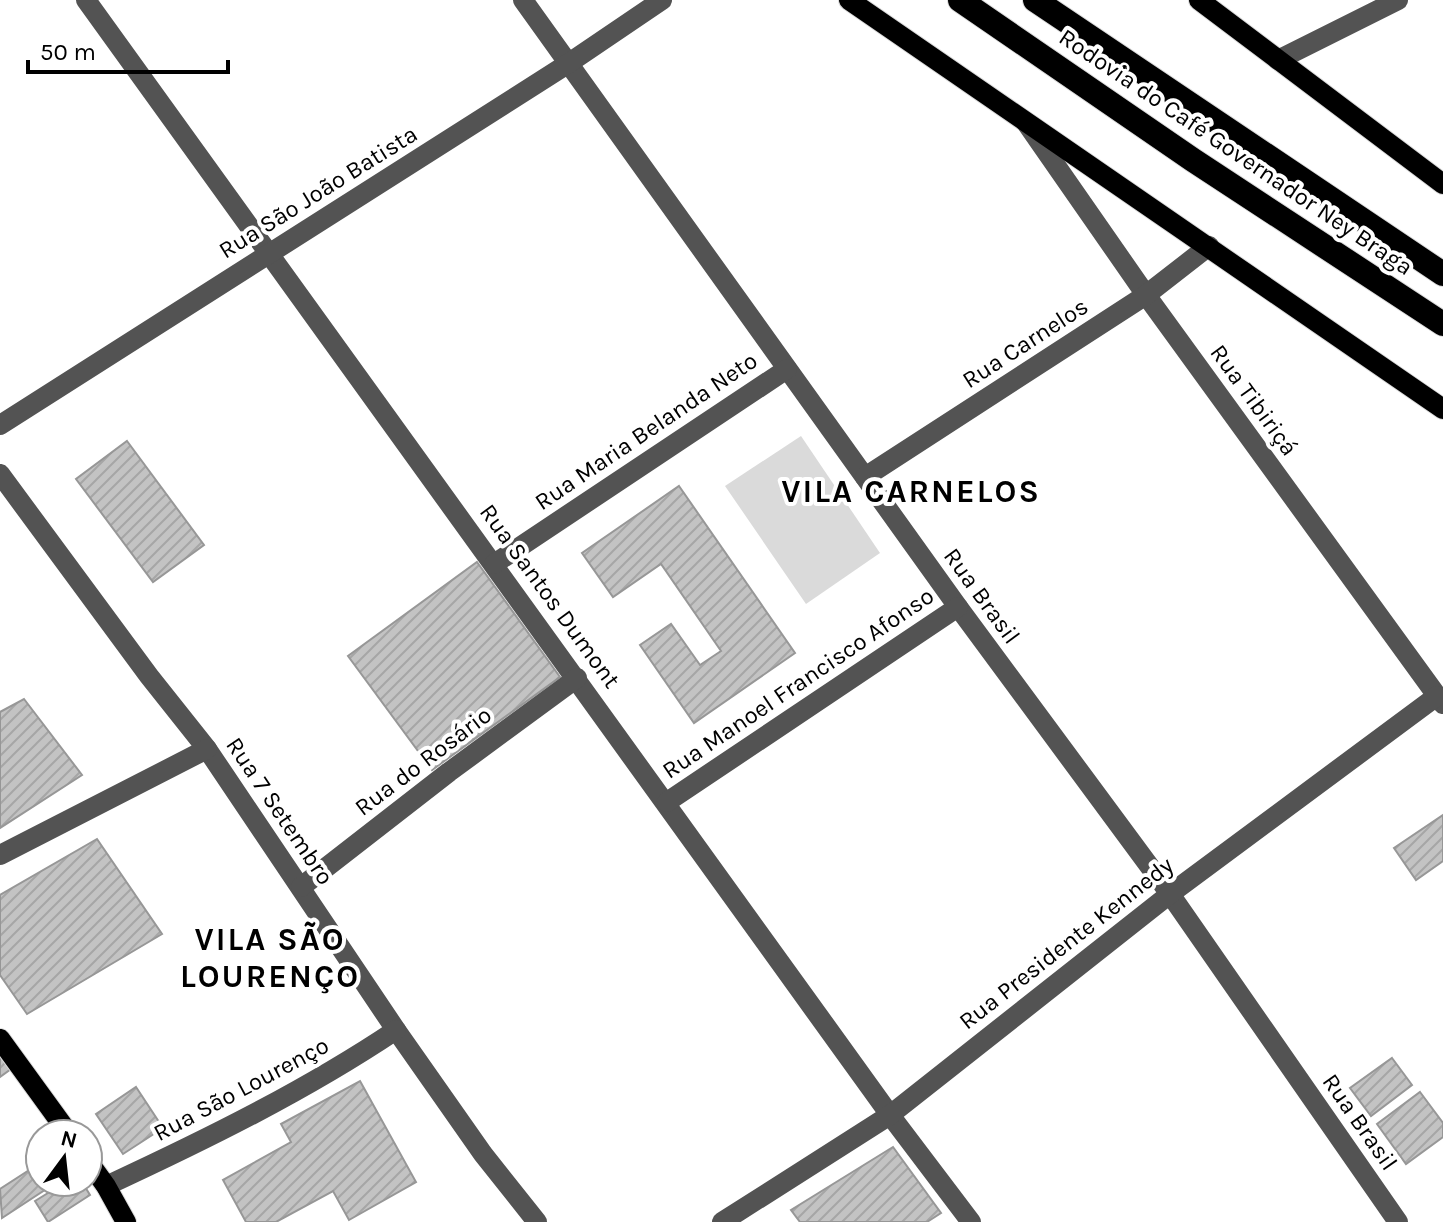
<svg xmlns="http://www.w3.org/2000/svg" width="1443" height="1222" viewBox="0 0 1443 1222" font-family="Karla,sans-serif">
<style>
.pitch{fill:#dadada}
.building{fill:url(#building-hatch);stroke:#979797;stroke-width:2}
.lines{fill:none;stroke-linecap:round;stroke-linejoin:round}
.major-casing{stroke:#dbdbdb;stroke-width:22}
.highway-casing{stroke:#dbdbdb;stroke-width:26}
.minor{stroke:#535353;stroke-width:20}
.major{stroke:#000;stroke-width:20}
.highway{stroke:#000;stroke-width:24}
.labels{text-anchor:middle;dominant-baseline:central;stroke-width:8;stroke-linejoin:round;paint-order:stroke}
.street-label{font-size:24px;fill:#000;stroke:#fff}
.district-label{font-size:32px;font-weight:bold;letter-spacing:2px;fill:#000;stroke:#fff}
</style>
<defs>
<pattern id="building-hatch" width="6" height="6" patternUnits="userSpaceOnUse" patternTransform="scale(2)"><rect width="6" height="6" fill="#c3c3c3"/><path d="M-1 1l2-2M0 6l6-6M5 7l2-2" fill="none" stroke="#a6a6a6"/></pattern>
</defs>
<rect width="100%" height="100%" fill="#fff"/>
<!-- pitch -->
<path class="pitch" d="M801,436L880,553L806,604L725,486Z"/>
<!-- building -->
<g class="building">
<path d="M127,441L204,545L153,582L76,479Z"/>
<path d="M679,486L795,653L694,723L640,645L671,624L700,665L721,651L661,564L613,597L582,553Z"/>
<path d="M477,562L560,677L432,770L348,656Z"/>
<path d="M24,699L82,775L0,828V712Z"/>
<path d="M1443,815V861L1416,880L1394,848Z"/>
<path d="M97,839L162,934L27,1014L0,975V895Z"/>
<path d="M0,1054L11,1069L0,1077Z"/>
<path d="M1392,1058L1412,1085L1371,1116L1350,1088Z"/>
<path d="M360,1081L416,1182L349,1220L333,1191L276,1222H246L223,1180L291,1142L281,1124Z"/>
<path d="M136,1087L163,1128L123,1154L96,1114Z"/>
<path d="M1420,1092L1443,1123V1137L1406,1164L1377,1124Z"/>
<path d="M893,1147L941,1213L927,1222H800L791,1210Z"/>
<path d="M40,1163V1182H57L2,1218L0,1189Z"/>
<path d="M66,1182H82L90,1195L48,1222L35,1201Z"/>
</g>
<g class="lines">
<defs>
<g id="major">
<path d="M849,0L1443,409"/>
<path d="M1199,0L1443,184"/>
<path d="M0,1039L69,1134"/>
<path d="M88,1161L106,1186L126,1222"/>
</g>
<g id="highway">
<path d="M960,0L1193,160L1443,324"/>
<path d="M1035,0L1443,274"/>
</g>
</defs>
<!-- major casing -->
<use href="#major" class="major-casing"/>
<!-- highway casing -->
<use href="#highway" class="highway-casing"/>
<!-- minor -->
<g class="minor">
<path d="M86,0L890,1115L971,1222"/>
<path d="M523,0L958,607L1170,894L1398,1222"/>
<path d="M1278,60L1398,0"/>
<path d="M1027,124L1146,295L1443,704"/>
<path d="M0,425L569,63L662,0"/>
<path d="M0,474L149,676L207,749L396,1030L483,1154L537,1222"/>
<path d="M865,477L1146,295L1209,246"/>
<path d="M494,564L787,369"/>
<path d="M667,802L958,607"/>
<path d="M0,855L207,749"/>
<path d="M301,887L449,772L577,678"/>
<path d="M106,1186C205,1140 305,1091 396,1030"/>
<path d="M722,1222L890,1115L1170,894L1437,696"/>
</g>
<!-- major -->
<use href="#major" class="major"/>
<!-- highway -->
<use href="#highway" class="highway"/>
</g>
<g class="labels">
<!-- street labels -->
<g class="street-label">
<text transform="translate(1236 152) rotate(34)">Rodovia do Café Governador Ney Braga</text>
<text transform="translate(318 192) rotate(-32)">Rua São João Batista</text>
<text transform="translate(1025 343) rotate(-33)">Rua Carnelos</text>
<text transform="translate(1254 400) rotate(54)">Rua Tibiriçá</text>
<text transform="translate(646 431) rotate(-34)">Rua Maria Belanda Neto</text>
<text transform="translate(550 596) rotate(54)">Rua Santos Dumont</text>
<text transform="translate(982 596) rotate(54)">Rua Brasil</text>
<text transform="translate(798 683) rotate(-34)">Rua Manoel Francisco Afonso</text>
<text transform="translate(423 761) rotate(-37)">Rua do Rosário</text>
<text transform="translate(280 811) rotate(56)">Rua 7 Setembro</text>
<text transform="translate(1066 943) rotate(-38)">Rua Presidente Kennedy</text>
<text transform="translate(241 1089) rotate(-28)">Rua São Lourenço</text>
<text transform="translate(1360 1122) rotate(55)">Rua Brasil</text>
</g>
<!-- district labels -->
<g class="district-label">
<text x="911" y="491">VILA CARNELOS</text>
<text x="270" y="939">VILA SÃO<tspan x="270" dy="37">LOURENÇO</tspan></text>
</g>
</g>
<!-- north arrow -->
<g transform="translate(64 1158) rotate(15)"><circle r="38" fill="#ffffff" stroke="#999999" stroke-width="2"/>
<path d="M0-6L14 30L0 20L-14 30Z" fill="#000000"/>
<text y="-12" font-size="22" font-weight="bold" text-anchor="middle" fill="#000000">N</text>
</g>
<!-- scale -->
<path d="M28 60v12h200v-12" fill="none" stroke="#000000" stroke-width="4"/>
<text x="40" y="60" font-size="24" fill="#000000" stroke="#ffffff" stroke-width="6" paint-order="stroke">50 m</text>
</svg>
